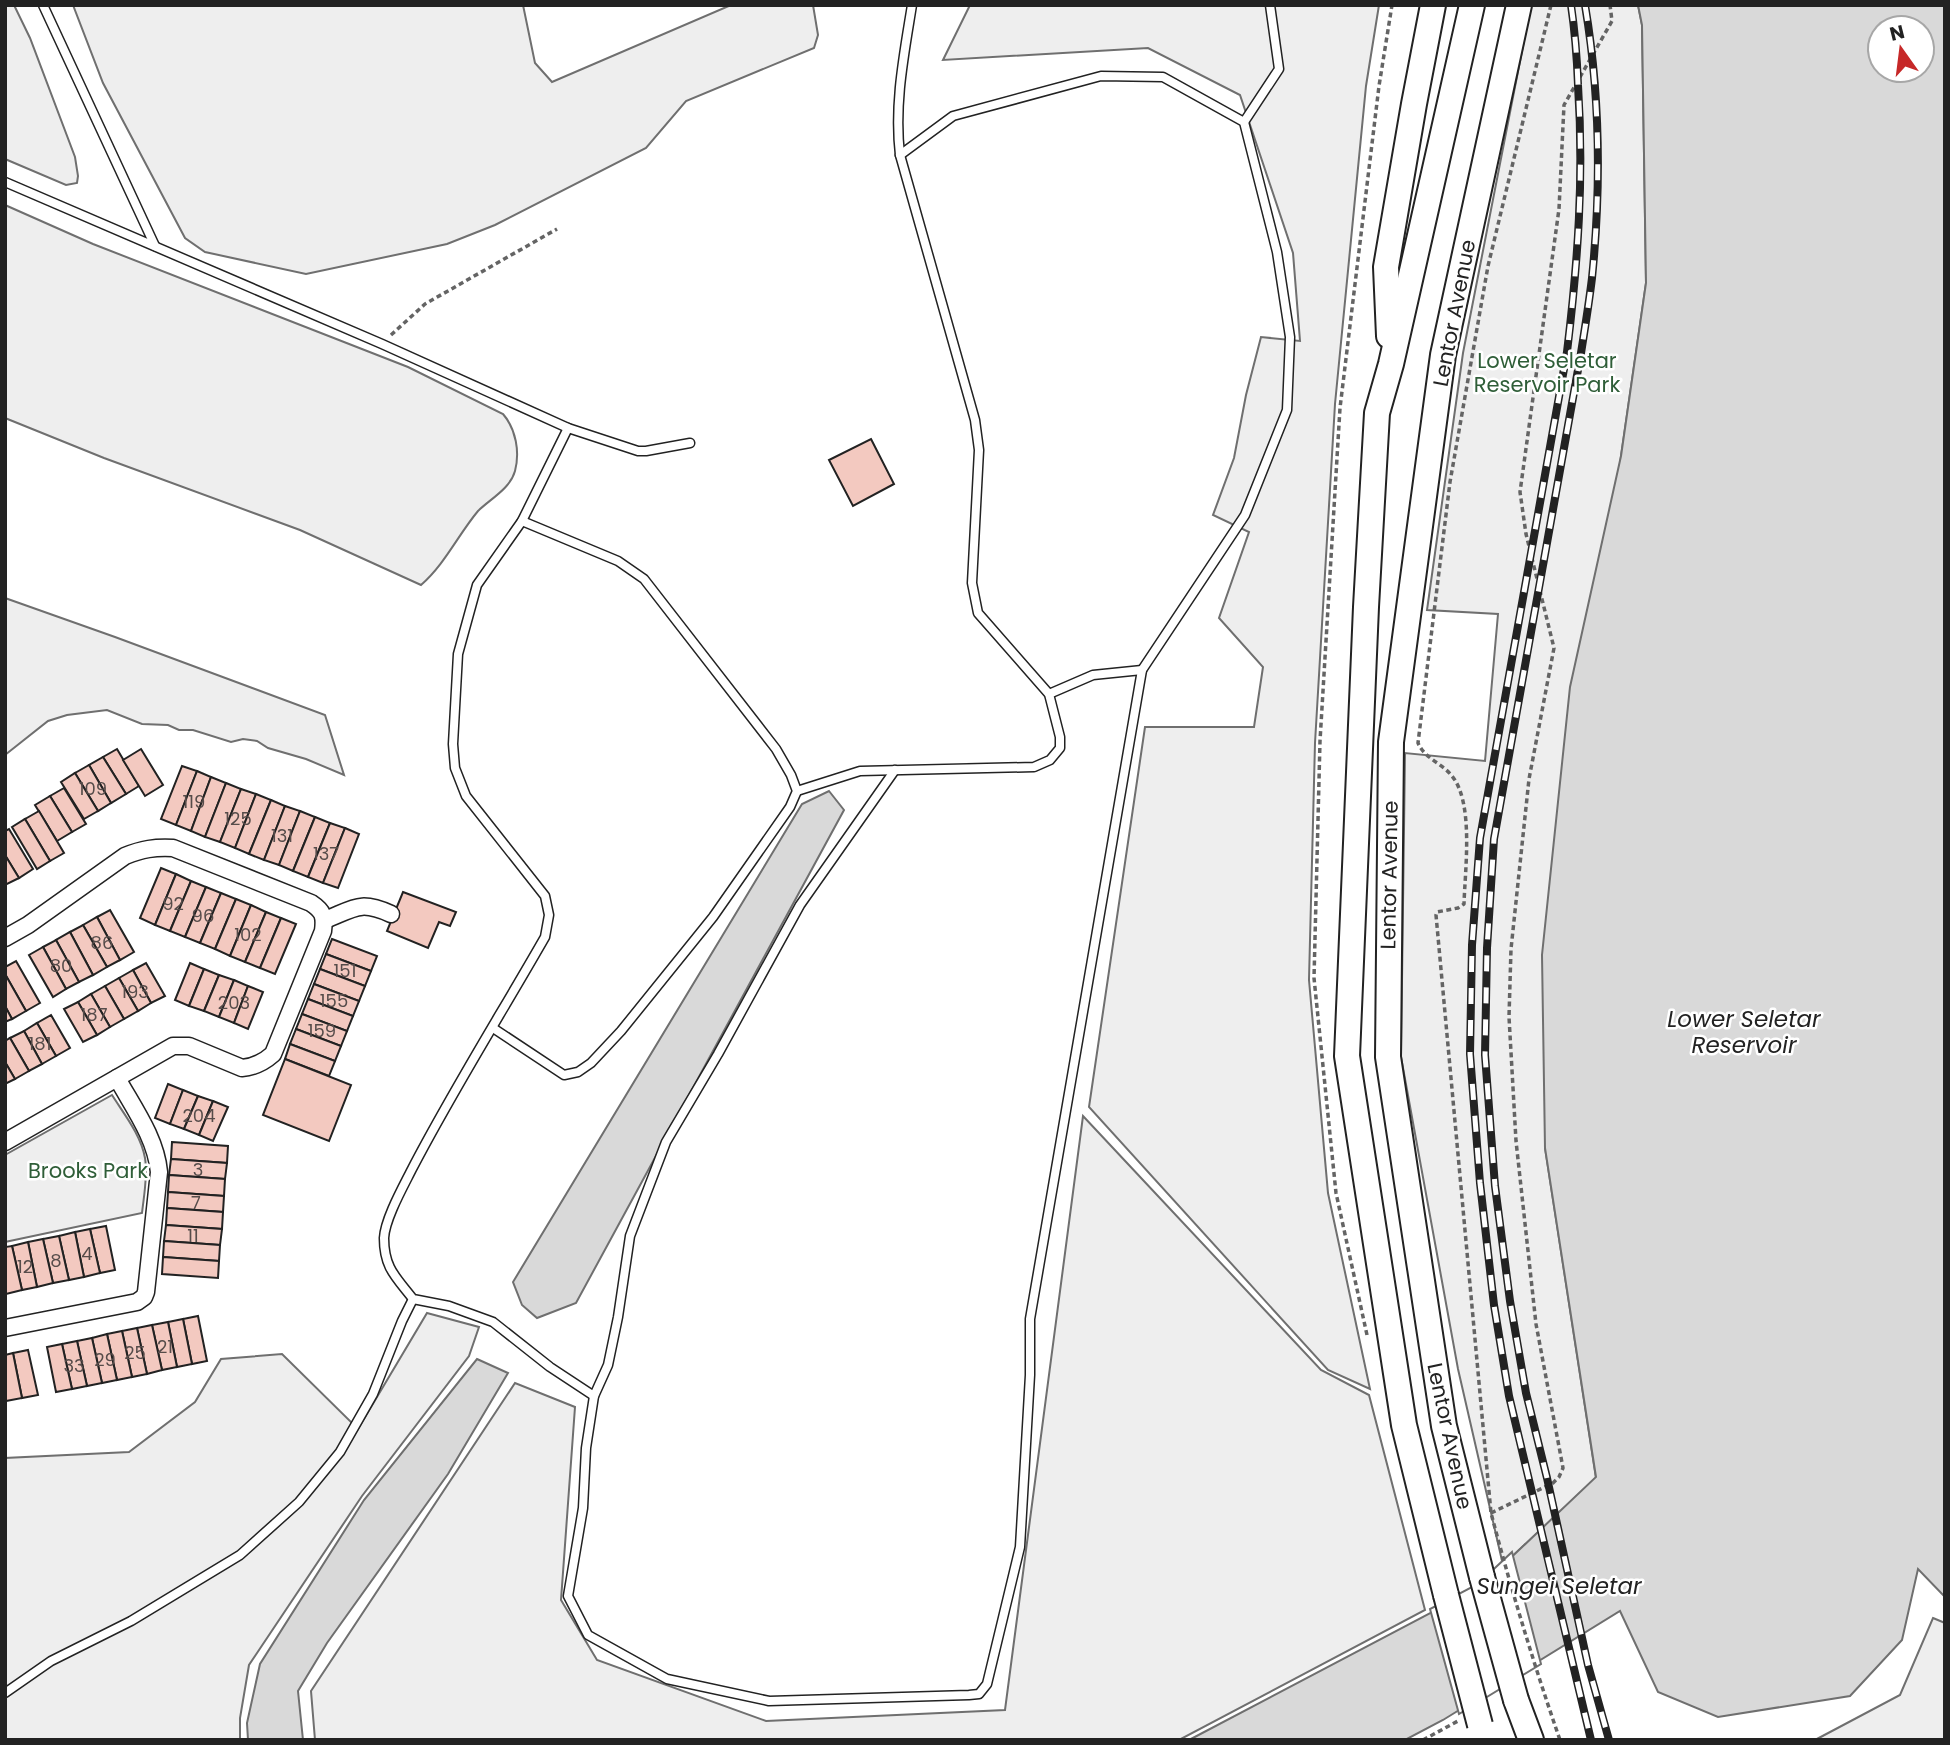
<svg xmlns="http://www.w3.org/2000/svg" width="1950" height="1745" viewBox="0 0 1950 1745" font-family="Poppins,sans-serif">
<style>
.green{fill:#eee;stroke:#6f6f6f;stroke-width:2}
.water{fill:#d9d9d9;stroke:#6f6f6f;stroke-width:2;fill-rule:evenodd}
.pier{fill:#fff;stroke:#6f6f6f;stroke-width:2}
.building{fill:#f3c9c0;stroke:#222;stroke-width:2}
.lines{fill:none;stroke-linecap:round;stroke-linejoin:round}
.lane-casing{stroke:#222;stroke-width:11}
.street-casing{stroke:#222;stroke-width:19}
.primary-casing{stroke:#222;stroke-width:28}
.path{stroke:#646464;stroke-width:3.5;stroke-dasharray:5 3.5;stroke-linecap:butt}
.lane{stroke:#fff;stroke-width:8}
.street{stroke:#fff;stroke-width:16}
.primary{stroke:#fff;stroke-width:24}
.rail-casing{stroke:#222;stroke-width:8}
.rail{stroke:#fff;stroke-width:5;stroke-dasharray:16;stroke-linecap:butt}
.primary-bridge-casing{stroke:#222;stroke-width:28;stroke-linecap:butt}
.primary-bridge{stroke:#fff;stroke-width:24}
.labels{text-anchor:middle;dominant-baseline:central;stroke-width:5;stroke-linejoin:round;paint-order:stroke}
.number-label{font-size:18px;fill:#564c4a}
.street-label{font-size:21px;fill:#222;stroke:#fff}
.park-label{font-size:21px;fill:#2f5e38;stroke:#fff}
.water-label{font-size:23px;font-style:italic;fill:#222;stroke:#fff}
</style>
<rect width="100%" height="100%" fill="#fff"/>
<!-- green -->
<g class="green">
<path d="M5,5H14L30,38L75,157L78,176L77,183L66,185L5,159Z"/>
<path d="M73,5H523L535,63L552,82L731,5H813L818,35L814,48L686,101L646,148L495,225L447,244L306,274L205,252L185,238L103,83Z"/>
<path d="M970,5H1379L1366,86L1335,404L1315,743L1309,980L1328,1193L1370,1389L1328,1370L1089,1107L1145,727H1254L1263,667L1219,618L1249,532L1213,515L1234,458L1246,395L1261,337L1300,341L1293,253L1240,95L1148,48L943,60Z"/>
<path d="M1531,5H1638L1642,25L1646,283L1621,456L1545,1148L1596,1478L1503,1565L1458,1369L1401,1057L1405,753L1485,761L1498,614L1427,610L1463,353Z"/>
<path d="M5,205L93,244L408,367L503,414C516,429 520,452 515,471C510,489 490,499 478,511C458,535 445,564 421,585L300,530L104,458L5,418Z"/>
<path d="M5,598L115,637L325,715L344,775L306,759L268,748L257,741L243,739L231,742L193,730H179L168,725L142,724L107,710L67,715L48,721L5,755Z"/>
<path d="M112,1095C124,1114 141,1135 145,1158C148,1175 144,1195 142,1213L5,1242V1155Z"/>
<path d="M1083,1116L1321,1370L1369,1395L1425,1610L1179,1740H315L311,1691L515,1383L575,1407L561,1600L597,1660L766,1721L1005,1710Z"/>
<path d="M427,1313L479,1327L469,1356L362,1496L249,1665L240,1718V1740H5V1458L129,1452L195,1402L221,1359L282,1354L358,1429Z"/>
<path d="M1933,1618L1945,1623V1740H1815L1900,1695Z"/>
</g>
<!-- water -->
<g class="water">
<path d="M1638,5H1945V1597L1918,1569L1902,1640L1850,1696L1718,1717L1658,1692L1620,1611L1443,1720L1405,1740H1189L1480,1587L1596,1477L1545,1148L1542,955L1570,687L1621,456L1646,283L1642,25ZM1880,28H1922V70H1880Z"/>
<path d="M829,791L844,810L576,1303L537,1318L522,1305L513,1282L802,804Z"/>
<path d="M477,1359L508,1373L448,1474L327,1643L298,1691L303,1740H248L247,1723L260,1664L364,1500Z"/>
</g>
<!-- pier -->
<path class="pier" d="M1512,1552L1541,1664L1459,1714L1430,1609L1478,1584Z"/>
<!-- building -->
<g class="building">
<path d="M871,439L894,484L853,506L829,460Z"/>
<path d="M117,749L139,786L126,794L103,757Z"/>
<path d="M141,749L163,785L145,796L123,760Z"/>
<path d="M103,757L126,794L111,803L89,765Z"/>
<path d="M89,765L111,803L98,811L75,773Z"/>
<path d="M182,766L197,771L176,825L161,819Z"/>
<path d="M197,771L211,777L191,831L176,825Z"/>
<path d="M75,773L98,811L84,819L61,782Z"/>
<path d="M211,777L226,783L205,837L191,831Z"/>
<path d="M226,783L241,789L220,842L205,837Z"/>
<path d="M64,788L86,824L72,832L50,796Z"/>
<path d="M241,789L256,794L235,848L220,842Z"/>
<path d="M256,794L271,800L249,854L235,848Z"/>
<path d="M50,796L72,832L57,841L35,805Z"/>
<path d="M271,800L285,806L264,860L249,854Z"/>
<path d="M285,806L300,811L279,865L264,860Z"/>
<path d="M39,811L64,853L50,861L25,819Z"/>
<path d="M300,811L315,817L293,871L279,865Z"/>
<path d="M315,817L330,823L308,877L293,871Z"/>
<path d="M25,819L50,861L37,869L12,827Z"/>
<path d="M330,823L345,828L323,883L308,877Z"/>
<path d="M345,828L359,834L338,888L323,883Z"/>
<path d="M9,829L33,869L19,878L5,855V831Z"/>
<path d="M5,855L19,878L5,885Z"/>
<path d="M161,868L176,874L155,925L140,918Z"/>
<path d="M176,874L191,881L170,931L155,925Z"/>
<path d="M191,881L206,887L185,937L170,931Z"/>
<path d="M206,887L221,893L200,943L185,937Z"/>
<path d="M403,892L456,912L450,926L439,922L428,948L387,931Z"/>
<path d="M221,893L236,899L215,949L200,943Z"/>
<path d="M236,899L251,905L230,956L215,949Z"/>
<path d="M251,905L266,912L245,962L230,956Z"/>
<path d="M110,910L134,952L120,960L97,917Z"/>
<path d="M266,912L281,918L260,968L245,962Z"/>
<path d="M97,917L120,960L107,967L83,925Z"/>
<path d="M281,918L296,924L275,974L260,968Z"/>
<path d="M83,925L107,967L93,975L70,932Z"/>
<path d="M70,932L93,975L79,982L56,940Z"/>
<path d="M332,939L377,956L371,971L326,954Z"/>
<path d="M56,940L79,982L66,989L43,947Z"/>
<path d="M43,947L66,989L53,997L29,955Z"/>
<path d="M326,954L371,971L365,986L320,969Z"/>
<path d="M16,961L40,1003L26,1011L5,974V967Z"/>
<path d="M146,963L165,996L151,1003L133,970Z"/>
<path d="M190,963L204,969L189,1006L175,1000Z"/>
<path d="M204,969L219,975L204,1011L189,1006Z"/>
<path d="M320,969L365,986L359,1001L314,984Z"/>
<path d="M133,970L151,1003L138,1011L119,978Z"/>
<path d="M5,974L26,1011L12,1019L5,1006Z"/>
<path d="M219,975L234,980L219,1017L204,1011Z"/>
<path d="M119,978L138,1011L124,1019L105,986Z"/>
<path d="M234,980L248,986L234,1023L219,1017Z"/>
<path d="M314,984L359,1001L353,1016L308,999Z"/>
<path d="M105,986L124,1019L110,1027L91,994Z"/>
<path d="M248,986L263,992L248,1029L234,1023Z"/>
<path d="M91,994L110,1027L97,1035L78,1002Z"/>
<path d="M308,999L353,1016L347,1031L302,1014Z"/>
<path d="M78,1002L97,1035L83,1042L64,1009Z"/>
<path d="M5,1006L12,1019L5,1022Z"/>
<path d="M302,1014L347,1031L341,1046L296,1029Z"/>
<path d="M51,1015L70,1048L56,1056L37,1023Z"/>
<path d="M37,1023L56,1056L42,1064L24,1031Z"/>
<path d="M296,1029L341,1046L335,1061L290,1044Z"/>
<path d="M24,1031L42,1064L29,1071L10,1038Z"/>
<path d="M10,1038L29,1071L15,1079L5,1062V1041Z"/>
<path d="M290,1044L335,1061L329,1076L285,1059Z"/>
<path d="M285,1059L351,1085L329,1141L263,1115Z"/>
<path d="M5,1062L15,1079L5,1084Z"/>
<path d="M168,1084L183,1090L170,1124L155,1118Z"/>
<path d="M183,1090L198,1096L184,1129L170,1124Z"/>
<path d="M198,1096L213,1101L199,1135L184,1129Z"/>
<path d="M213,1101L228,1107L213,1141L199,1135Z"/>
<path d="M172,1142L228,1146L227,1163L171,1159Z"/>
<path d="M171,1159L227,1163L225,1179L169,1175Z"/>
<path d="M169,1175L225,1179L224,1196L168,1192Z"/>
<path d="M168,1192L224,1196L223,1212L167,1208Z"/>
<path d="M167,1208L223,1212L222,1229L166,1225Z"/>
<path d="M166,1225L222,1229L220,1245L164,1241Z"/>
<path d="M106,1226L115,1270L100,1273L90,1229Z"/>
<path d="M90,1229L100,1273L84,1277L75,1232Z"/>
<path d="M75,1232L84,1277L69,1280L59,1236Z"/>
<path d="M59,1236L69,1280L53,1283L43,1239Z"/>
<path d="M43,1239L53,1283L37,1287L28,1242Z"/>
<path d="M164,1241L220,1245L219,1261L163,1257Z"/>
<path d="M28,1242L37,1287L22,1290L12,1246Z"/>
<path d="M12,1246L22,1290L6,1294L5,1247Z"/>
<path d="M163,1257L219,1261L218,1278L162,1274Z"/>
<path d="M198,1316L207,1361L192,1364L183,1319Z"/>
<path d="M183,1319L192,1364L177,1367L168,1322Z"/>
<path d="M168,1322L177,1367L162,1370L152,1325Z"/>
<path d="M152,1325L162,1370L147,1374L137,1328Z"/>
<path d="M137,1328L147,1374L132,1377L122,1331Z"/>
<path d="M122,1331L132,1377L117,1380L107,1334Z"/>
<path d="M107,1334L117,1380L102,1383L92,1338Z"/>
<path d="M92,1338L102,1383L87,1386L77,1341Z"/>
<path d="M77,1341L87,1386L72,1389L62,1344Z"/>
<path d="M62,1344L72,1389L56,1392L47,1347Z"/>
<path d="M28,1350L38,1395L22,1398L13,1353Z"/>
<path d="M13,1353L22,1398L6,1401L5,1355Z"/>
</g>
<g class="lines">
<defs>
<g id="lane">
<path d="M43,5L155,246"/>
<path d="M1244,122L1279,69L1270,5"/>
<path d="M5,182L382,344L568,428L638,451H646L690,443"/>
<path d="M568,428L522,521L477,585L458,654L453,744L455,768L466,796L545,896L549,915L545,937C501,1014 453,1090 412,1169C403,1187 385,1219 384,1238C384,1268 396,1277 413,1299L449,1306L493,1322L550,1367L594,1396"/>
<path d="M1049,694L1093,675L1142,670"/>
<path d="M895,770L800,905L718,1054L666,1142L630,1236L618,1317L608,1365L594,1396L586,1448L583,1508L568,1596L588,1635L667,1679L769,1701L969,1695L979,1694L987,1684L1020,1547L1030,1375V1319L1142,670L1245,515L1287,410L1290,337L1277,252L1244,122L1163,77L1101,76L953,116L900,155"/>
<path d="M797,791L860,771L1034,767L1050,760L1060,748V737L1049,694L978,613L972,583L979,450L975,420L900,155C894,104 904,55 912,5"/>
<path d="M493,1028L564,1075L578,1072L591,1063L621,1031L713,917L790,807L797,791L791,775L776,749L644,579L618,561L522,521"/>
<path d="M5,1693L51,1661L131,1621L240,1555L299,1502L340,1452L373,1394L402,1321L413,1299"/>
</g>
<g id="street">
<path d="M325,920C355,908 360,900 391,914"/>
<path d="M5,938L28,925L125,856C142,849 155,847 173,848L311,903C323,911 325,916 323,931L273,1054C264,1062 255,1067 242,1068L189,1046H173L5,1142"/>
<path d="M5,1328L137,1302L144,1297L146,1292L159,1172C156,1138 133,1107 117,1078"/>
</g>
<g id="primary">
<path d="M1389,336L1386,267L1414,104L1433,5"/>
<path d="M1482,1577L1444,1426L1388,1057L1391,742L1443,355L1519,5"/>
<path d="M1446,1595L1404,1425L1347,1056L1366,607L1377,413L1391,364L1472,5"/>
<path d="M1516,1700L1531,1740"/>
</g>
</defs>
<!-- lane casing -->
<use href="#lane" class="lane-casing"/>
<!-- street casing -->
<use href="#street" class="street-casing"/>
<!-- primary casing -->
<use href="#primary" class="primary-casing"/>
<!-- path -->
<g class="path">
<path d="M1551,5L1488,266L1450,482L1418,743C1425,759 1442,763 1452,776C1474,803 1465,869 1464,904L1458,908L1437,912L1436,915L1491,1513C1511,1589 1534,1665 1560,1740"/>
<path d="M391,335L425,304L557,229"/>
<path d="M1367,1335L1336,1193L1314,978L1320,741L1340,408L1379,86L1392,5"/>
<path d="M1491,1513L1553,1483L1559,1477L1563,1468L1536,1324L1516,1141L1509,1017L1511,949L1529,779L1554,648L1526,534L1520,492L1559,209L1564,105L1612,21L1610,5"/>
<path d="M1423,1740L1458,1721"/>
</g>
<!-- lane -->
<use href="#lane" class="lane"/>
<!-- street -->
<use href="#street" class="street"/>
<!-- primary -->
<use href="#primary" class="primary"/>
<defs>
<g id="rail">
<path d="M1571,5C1575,32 1577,58 1578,85C1584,177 1578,261 1567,352L1480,838L1472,945L1470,1054L1480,1183L1494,1305L1509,1396L1591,1740"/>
<path d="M1585,5C1600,94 1601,189 1592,278C1589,303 1585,328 1581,353L1494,839L1487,948L1485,1055L1495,1186L1510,1301L1526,1393L1547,1478L1588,1665L1609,1740"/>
</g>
</defs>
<!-- rail casing -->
<use href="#rail" class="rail-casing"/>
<!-- rail -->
<use href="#rail" class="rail"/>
<defs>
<g id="primary-bridge">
<path d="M1482,1577L1516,1700"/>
<path d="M1446,1595L1480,1725"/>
</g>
</defs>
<!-- primary-bridge casing -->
<use href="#primary-bridge" class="primary-bridge-casing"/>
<!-- primary-bridge -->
<use href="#primary-bridge" class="primary-bridge"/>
</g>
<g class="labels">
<!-- number labels -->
<g class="number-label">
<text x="93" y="788">109</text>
<text x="194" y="801">119</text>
<text x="238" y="818">125</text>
<text x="282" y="835">131</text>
<text x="326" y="853">137</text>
<text x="173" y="903">92</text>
<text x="203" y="915">96</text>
<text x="248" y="934">102</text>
<text x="102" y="942">86</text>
<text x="61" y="965">80</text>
<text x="345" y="970">151</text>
<text x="135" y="991">193</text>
<text x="334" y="1000">155</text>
<text x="234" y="1002">203</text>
<text x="94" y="1014">187</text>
<text x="322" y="1030">159</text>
<text x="40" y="1043">181</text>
<text x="199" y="1115">204</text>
<text x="198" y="1169">3</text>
<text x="196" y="1202">7</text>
<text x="193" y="1235">11</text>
<text x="87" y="1253">4</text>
<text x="56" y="1260">8</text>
<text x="25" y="1266">12</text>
<text x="165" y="1346">21</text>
<text x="135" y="1352">25</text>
<text x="105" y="1359">29</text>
<text x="74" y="1365">33</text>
</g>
<!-- street labels -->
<g class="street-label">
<text transform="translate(1454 313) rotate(-79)">Lentor Avenue</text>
<text transform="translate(1389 875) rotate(-89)">Lentor Avenue</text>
<text transform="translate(1450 1436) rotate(78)">Lentor Avenue</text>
</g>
<!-- park labels -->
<g class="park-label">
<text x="1547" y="360">Lower Seletar<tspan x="1547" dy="24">Reservoir Park</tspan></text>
<text x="88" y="1170">Brooks Park</text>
</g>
<!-- water labels -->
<g class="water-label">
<text x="1744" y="1019">Lower Seletar<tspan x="1744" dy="26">Reservoir</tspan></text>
<text x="1559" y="1586">Sungei Seletar</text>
</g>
</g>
<!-- border -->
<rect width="1950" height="1745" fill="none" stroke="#222222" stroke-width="14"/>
<!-- north arrow -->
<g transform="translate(1901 49) rotate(346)"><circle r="33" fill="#ffffff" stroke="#a7a7a7" stroke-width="2"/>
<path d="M0-5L12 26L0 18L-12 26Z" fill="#c62828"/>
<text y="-10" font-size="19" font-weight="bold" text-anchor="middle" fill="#222222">N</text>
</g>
</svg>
